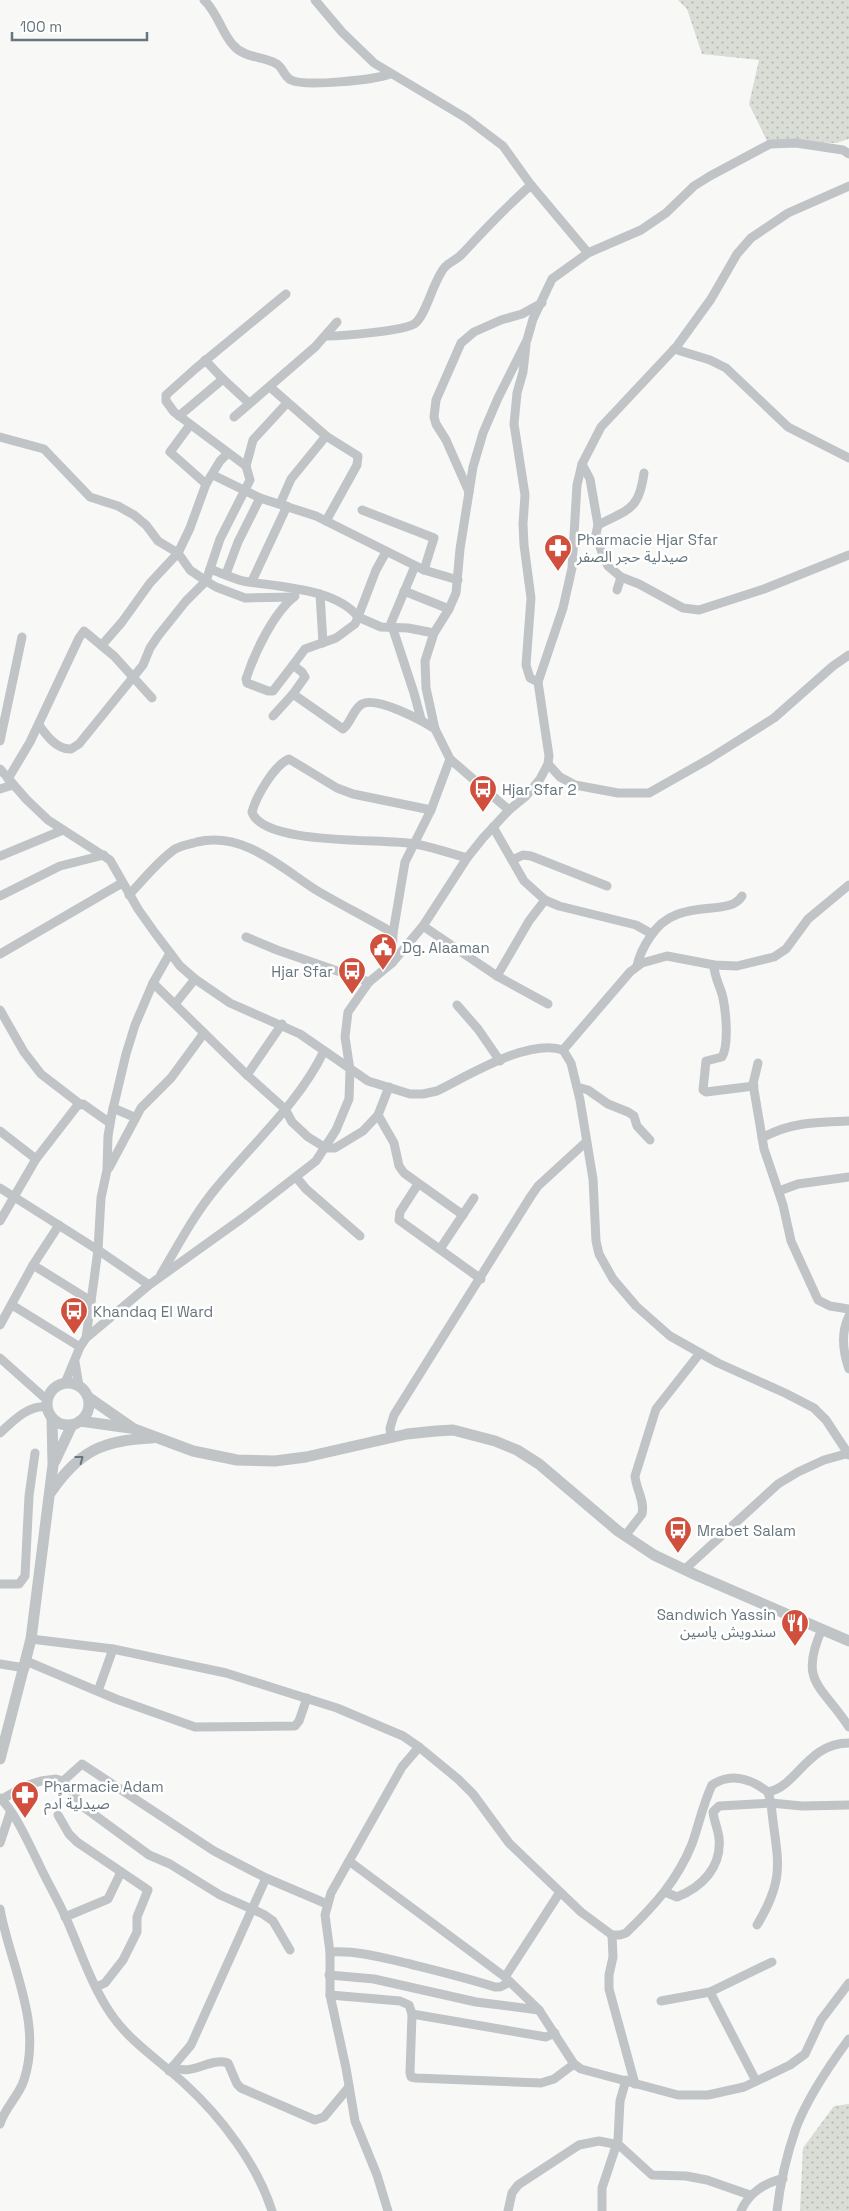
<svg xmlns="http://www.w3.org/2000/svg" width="849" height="2211" viewBox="0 0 849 2211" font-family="'Space Grotesk','Noto Sans Arabic',sans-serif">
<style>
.grass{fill:url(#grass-dots)}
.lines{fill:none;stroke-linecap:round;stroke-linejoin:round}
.minor{stroke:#c0c4c7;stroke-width:9}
.tertiary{stroke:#c0c4c7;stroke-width:11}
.oneway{stroke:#66767e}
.labels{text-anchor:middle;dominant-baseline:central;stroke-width:5;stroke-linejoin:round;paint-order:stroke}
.poi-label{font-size:15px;fill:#66767e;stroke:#fff;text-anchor:start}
</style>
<defs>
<pattern id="grass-dots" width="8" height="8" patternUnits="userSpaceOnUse" patternTransform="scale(1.25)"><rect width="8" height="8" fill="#d9ddd6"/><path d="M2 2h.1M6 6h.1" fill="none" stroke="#b4b8b3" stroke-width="1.8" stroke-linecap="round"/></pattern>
</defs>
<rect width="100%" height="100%" fill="#f8f8f6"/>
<!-- grass -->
<g class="grass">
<path d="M678,0H849V139L836,143L767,141L749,104L759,60L702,54L687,9Z"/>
<path d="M849,2104V2211H800L803,2148L834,2106Z"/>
</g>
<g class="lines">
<!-- minor -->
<g class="minor">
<path d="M204,0C218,13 221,32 233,45C244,58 262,56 275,63C283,66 283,76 291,80C305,87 374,80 390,74"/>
<path d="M315,0L342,32L374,63L466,118L503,146L531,185L588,253"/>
<path d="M327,336C342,336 403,331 414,324C426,317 433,280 445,267C450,262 458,259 463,253C485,229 507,206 531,185"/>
<path d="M526,345L523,372L517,393L514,424L525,495L523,524L524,545L531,598L526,665L530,678L538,682"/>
<path d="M674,349L710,360L726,368L788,427L849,458"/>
<path d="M205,360L223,379L249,403"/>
<path d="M270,387L326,436L358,456L357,465L326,521"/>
<path d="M179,416L223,379"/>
<path d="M234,417L315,347L337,322"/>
<path d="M190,425L170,452L206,484"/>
<path d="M0,437L44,449L90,497L118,506L134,515L146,525L158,541L178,553L190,570L206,581L210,569C221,573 232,578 243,581C277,587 336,588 358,617"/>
<path d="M582,464L590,479L598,525L596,534L603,556L608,566L621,577L639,584L683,608L699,610L764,589L849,555"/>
<path d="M246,466L174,412L166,401V395L195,369L286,294"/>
<path d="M213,475L260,498L316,516L424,570L458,580"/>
<path d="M469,492L446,440L436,424L434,417L436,400L461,343L474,332L501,320L522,314L542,303"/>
<path d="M280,504L291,479L326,436"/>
<path d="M362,510L434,538L424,570"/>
<path d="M598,525C629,509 639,510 644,473"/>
<path d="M415,566L391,623L414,693L421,719"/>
<path d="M210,569L220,539L250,480L246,466L253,440L287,403"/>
<path d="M226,574L238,542L260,498"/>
<path d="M252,581L287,506"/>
<path d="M617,590L621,577"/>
<path d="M404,591L449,609"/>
<path d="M320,594L323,643"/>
<path d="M358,617L376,570L386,552"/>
<path d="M102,645L122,622L150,583L178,553L190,528L206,484L220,461L228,453"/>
<path d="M293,665L305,649L336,638L355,624L358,617L381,627L408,628L434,633"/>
<path d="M293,694L305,677L302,672L293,665L273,691H268L247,683L246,679C254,654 273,613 295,596"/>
<path d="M273,716L293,694L343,729C351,723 353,709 362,704C377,696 423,721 435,729"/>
<path d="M39,725C46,735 57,750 71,749L79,744L143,665L150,648L158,636L186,601L206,581L216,587L245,598L294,597"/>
<path d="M0,741L22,637"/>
<path d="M450,759L435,729L426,688L425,661L434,633L449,609L456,593L460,549L473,467L483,433L498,398L527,340L533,319L552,279L588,253L641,230L666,213L694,186L710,176L770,144L796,143L843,150L849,154"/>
<path d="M548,764L560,777L575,785L618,793H649L709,759L774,718L833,666L849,655"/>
<path d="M0,769L26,799L48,820L110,860L138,909L155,933L180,966L195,979L230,1003L300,1034L368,1081L410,1094H423L437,1091C468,1076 528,1038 563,1050L571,1063L580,1100L593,1179L596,1241L599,1254L613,1279L636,1306L670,1336L718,1363L785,1393L814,1408L826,1420L849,1455"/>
<path d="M8,779L30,742L79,638L84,631L114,656L152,698"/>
<path d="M0,789L13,785"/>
<path d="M431,810L353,794L337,788L289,759C274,765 256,797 252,812C263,846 384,838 415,844C432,847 450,853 467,858"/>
<path d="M493,827L524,881L545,900L559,906L636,925L652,934"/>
<path d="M0,856L63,830"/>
<path d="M512,860L523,855L531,856L607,886"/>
<path d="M129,895C143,880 158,861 175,849C182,845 190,844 197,842C243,831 280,867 316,890C341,905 368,918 393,933"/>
<path d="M0,896L60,866L104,855"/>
<path d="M423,926L497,976L548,1004"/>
<path d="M246,937L277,950L369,982"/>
<path d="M0,954L122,883"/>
<path d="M392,963L393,933L405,862L431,810L450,759L509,810"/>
<path d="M714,965C714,978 721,987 723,998C726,1012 729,1045 722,1057L706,1061L703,1090L706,1092L754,1086"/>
<path d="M637,966C639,956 644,946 650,937C677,894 729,919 742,896"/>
<path d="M497,976L529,921L545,900"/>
<path d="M153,983L247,1075L285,1109L292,1122L308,1137L326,1148H335L363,1131L378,1115L389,1087"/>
<path d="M175,1004L195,979"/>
<path d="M457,1005L478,1029L500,1061"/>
<path d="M0,1010L24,1052L41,1074L80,1104"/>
<path d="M563,1050L630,972L642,963L667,956L714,965L737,966L774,957L786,949L808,919L849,885"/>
<path d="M758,1063L753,1084L764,1149L783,1205L791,1241L818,1300L830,1306L849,1309"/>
<path d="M247,1075L282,1024"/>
<path d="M577,1087L588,1090L608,1104L628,1112L634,1116L637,1126L650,1140"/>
<path d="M113,1108L134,1117"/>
<path d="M378,1115L394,1143L399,1166L404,1173L463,1215"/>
<path d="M0,1131L36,1159"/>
<path d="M762,1138C790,1122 818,1122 849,1121"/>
<path d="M109,1168L141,1108L171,1078L204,1033"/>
<path d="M296,1177L306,1189L360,1236"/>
<path d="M418,1184L400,1212L399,1220L481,1279"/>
<path d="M0,1188L98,1250L149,1285"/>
<path d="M779,1191L798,1184L849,1177"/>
<path d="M0,1221L36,1159L77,1106L83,1104L110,1123"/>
<path d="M440,1249L474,1198"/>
<path d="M33,1265L91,1301"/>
<path d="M161,1274C179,1244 195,1213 217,1187C254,1142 299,1103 324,1051"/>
<path d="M12,1305L80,1347"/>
<path d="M849,1316C841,1332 843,1352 849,1369"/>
<path d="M0,1325L33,1265L59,1225"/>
<path d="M86,1338L98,1250L101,1198L107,1170L108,1136L112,1113L126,1054L135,1025L153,983L170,953"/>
<path d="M0,1358L47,1400"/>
<path d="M75,1362L79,1386"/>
<path d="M65,1383L80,1347L86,1338L149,1285L244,1217L316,1161L336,1130L349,1099L350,1070L345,1037L348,1012L369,982L392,963L423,926L467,858L483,838L509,810L526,796L540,779L548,764L549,756L538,682L563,608L572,568L577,485L582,464L601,427L677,346L711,299L737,254L751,238L788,213L849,186"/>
<path d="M0,1433C13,1421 29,1404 47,1407"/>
<path d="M391,1438L390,1428L394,1415L531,1196L538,1186L586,1142"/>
<path d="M625,1536L642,1514C645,1501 636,1489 635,1476L656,1409L700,1353"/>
<path d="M684,1570L778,1484L798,1472L824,1460L849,1453"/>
<path d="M0,1584H19L25,1576L29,1496L35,1453"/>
<path d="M822,1629C798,1683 822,1685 849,1727"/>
<path d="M31,1639L113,1649L226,1673L337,1708L403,1736L419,1747L458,1779L473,1794L509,1843L581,1912L612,1935H620L626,1933C654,1906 677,1881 692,1844C699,1824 703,1804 712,1785C731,1772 751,1779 768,1792L771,1803L719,1806L713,1812C714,1821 718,1829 719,1838C722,1867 702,1887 677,1897L665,1892"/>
<path d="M26,1661L116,1699L195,1727L295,1726L299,1721L307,1698"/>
<path d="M0,1664L25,1668"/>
<path d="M98,1691L113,1649"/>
<path d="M419,1747L402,1767L349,1861L505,1977L539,2010L574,2064L581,2069L678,2095H708L744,2087L790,2065L805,2054L821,2020L849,1983"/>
<path d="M63,1781L82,1764L214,1851L266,1878L327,1904"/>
<path d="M768,1792C797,1787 807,1743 849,1743"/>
<path d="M0,1798C16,1814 27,1840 37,1860C46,1880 57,1898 66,1918C80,1949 91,1985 111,2014C130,2042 160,2061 185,2084C221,2117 257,2164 272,2211"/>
<path d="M2,1799L25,1786L41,1781L56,1779L63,1781L85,1808L149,1855L170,1864L220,1895L263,1914L273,1921L290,1950"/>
<path d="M58,1815L69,1834L77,1842L148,1890L137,1917V1932L123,1960L105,1983L96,1987"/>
<path d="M0,1843L10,1813"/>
<path d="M349,1861L331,1893L325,1915L330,1952V1995L346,2068L355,2121L377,2175L388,2211"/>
<path d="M0,1909C10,1965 43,2022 24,2080C19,2096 5,2107 0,2124"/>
<path d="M65,1917L108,1899L121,1872"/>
<path d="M757,1925C788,1874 776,1858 771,1803L802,1806L849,1805"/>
<path d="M612,1935L613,1957L609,1975V1989L635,2084"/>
<path d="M330,1952C357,1950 384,1958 410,1964C438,1971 467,1978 495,1987H500L510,1982"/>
<path d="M329,1975L374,1979L476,2002L539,2010"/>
<path d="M505,1977L560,1892"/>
<path d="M710,1992L756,2081"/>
<path d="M330,1995L400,2001L409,2005L412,2014L410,2073L411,2077L416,2078L541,2083L554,2079L574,2064"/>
<path d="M661,2001L710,1992L772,1962"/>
<path d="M412,2014L546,2037L555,2033"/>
<path d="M172,2067C193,2077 209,2057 228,2063L237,2084L241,2088L315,2120L324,2117L349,2087"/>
<path d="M169,2071L191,2045L266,1878"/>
<path d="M508,2211L512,2193L518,2185L579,2145L599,2141L619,2145L652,2175L686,2176L707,2180L750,2195"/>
<path d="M602,2211V2188L618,2140L620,2101L626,2080"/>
<path d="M741,2211C748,2194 765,2182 783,2179"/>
<path d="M777,2211C780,2184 787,2154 796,2128C808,2097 829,2066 849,2039"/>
</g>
<!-- tertiary -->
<g class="tertiary">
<circle cx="68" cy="1404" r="21"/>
<path d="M88,1397L134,1429L193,1451L237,1460L275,1461L306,1457L407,1434L436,1431L453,1430L495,1441L517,1450L539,1464L618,1531L654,1555L696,1575L849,1641"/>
<path d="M80,1421L130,1428"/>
<path d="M55,1461L72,1425"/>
<path d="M51,1492C79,1451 103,1440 152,1438"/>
<path d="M0,1759L31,1639L53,1465L52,1418"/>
</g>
</g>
<!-- one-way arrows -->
<defs><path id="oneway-chevron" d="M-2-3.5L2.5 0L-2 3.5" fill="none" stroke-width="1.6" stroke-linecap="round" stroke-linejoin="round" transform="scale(1.25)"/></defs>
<use class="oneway" href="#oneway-chevron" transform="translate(80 1459) rotate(-37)"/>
<!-- icons -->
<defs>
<symbol id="pharmacy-pin" viewBox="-11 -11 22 30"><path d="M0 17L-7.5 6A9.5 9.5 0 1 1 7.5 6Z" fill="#d1503d" stroke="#fff"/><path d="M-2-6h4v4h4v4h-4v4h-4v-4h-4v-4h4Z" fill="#fff"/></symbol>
<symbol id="bus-pin" viewBox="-11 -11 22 30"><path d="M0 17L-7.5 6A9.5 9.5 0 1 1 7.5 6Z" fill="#d1503d" stroke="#fff"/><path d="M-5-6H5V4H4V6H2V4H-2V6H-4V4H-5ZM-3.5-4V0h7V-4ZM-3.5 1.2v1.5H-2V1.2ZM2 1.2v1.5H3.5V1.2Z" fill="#fff"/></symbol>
<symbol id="civic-pin" viewBox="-11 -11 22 30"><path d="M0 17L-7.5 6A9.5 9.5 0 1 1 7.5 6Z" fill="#d1503d" stroke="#fff"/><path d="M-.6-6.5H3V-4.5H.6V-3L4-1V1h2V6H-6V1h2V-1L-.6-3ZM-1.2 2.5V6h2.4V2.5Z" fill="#fff"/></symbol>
<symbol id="restaurant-pin" viewBox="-11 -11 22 30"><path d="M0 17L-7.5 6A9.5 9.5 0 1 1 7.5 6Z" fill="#d1503d" stroke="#fff"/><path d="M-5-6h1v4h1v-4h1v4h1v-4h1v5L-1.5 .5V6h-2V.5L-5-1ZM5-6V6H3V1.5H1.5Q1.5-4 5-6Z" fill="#fff"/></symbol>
</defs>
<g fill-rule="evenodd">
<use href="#pharmacy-pin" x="542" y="532" width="32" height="43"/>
<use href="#bus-pin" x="467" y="773" width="32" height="43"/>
<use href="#civic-pin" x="367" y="931" width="32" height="43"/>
<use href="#bus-pin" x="336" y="955" width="32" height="43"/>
<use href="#bus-pin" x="58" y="1295" width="32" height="43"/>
<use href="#bus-pin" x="662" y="1514" width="32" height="43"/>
<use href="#restaurant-pin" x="779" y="1607" width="32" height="43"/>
<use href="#pharmacy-pin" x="9" y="1779" width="32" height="43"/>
</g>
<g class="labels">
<!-- poi labels -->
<g class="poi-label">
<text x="577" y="539">Pharmacie Hjar Sfar<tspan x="577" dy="17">صيدلية حجر الصفر</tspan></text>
<text x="502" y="789">Hjar Sfar 2</text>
<text x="402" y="947">Dg. Alaaman</text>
<text x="333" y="971" text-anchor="end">Hjar Sfar</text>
<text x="93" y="1311">Khandaq El Ward</text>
<text x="697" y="1530">Mrabet Salam</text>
<text x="776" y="1614" text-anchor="end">Sandwich Yassin<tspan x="776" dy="17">سندويش ياسين</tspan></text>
<text x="44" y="1786">Pharmacie Adam<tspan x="44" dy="17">صيدلية اًدم</tspan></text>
</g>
</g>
<!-- scale -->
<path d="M12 32v8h135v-8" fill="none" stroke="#66767e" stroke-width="2.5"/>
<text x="20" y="32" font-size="15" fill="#66767e" stroke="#ffffff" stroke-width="4" paint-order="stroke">100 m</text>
</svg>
